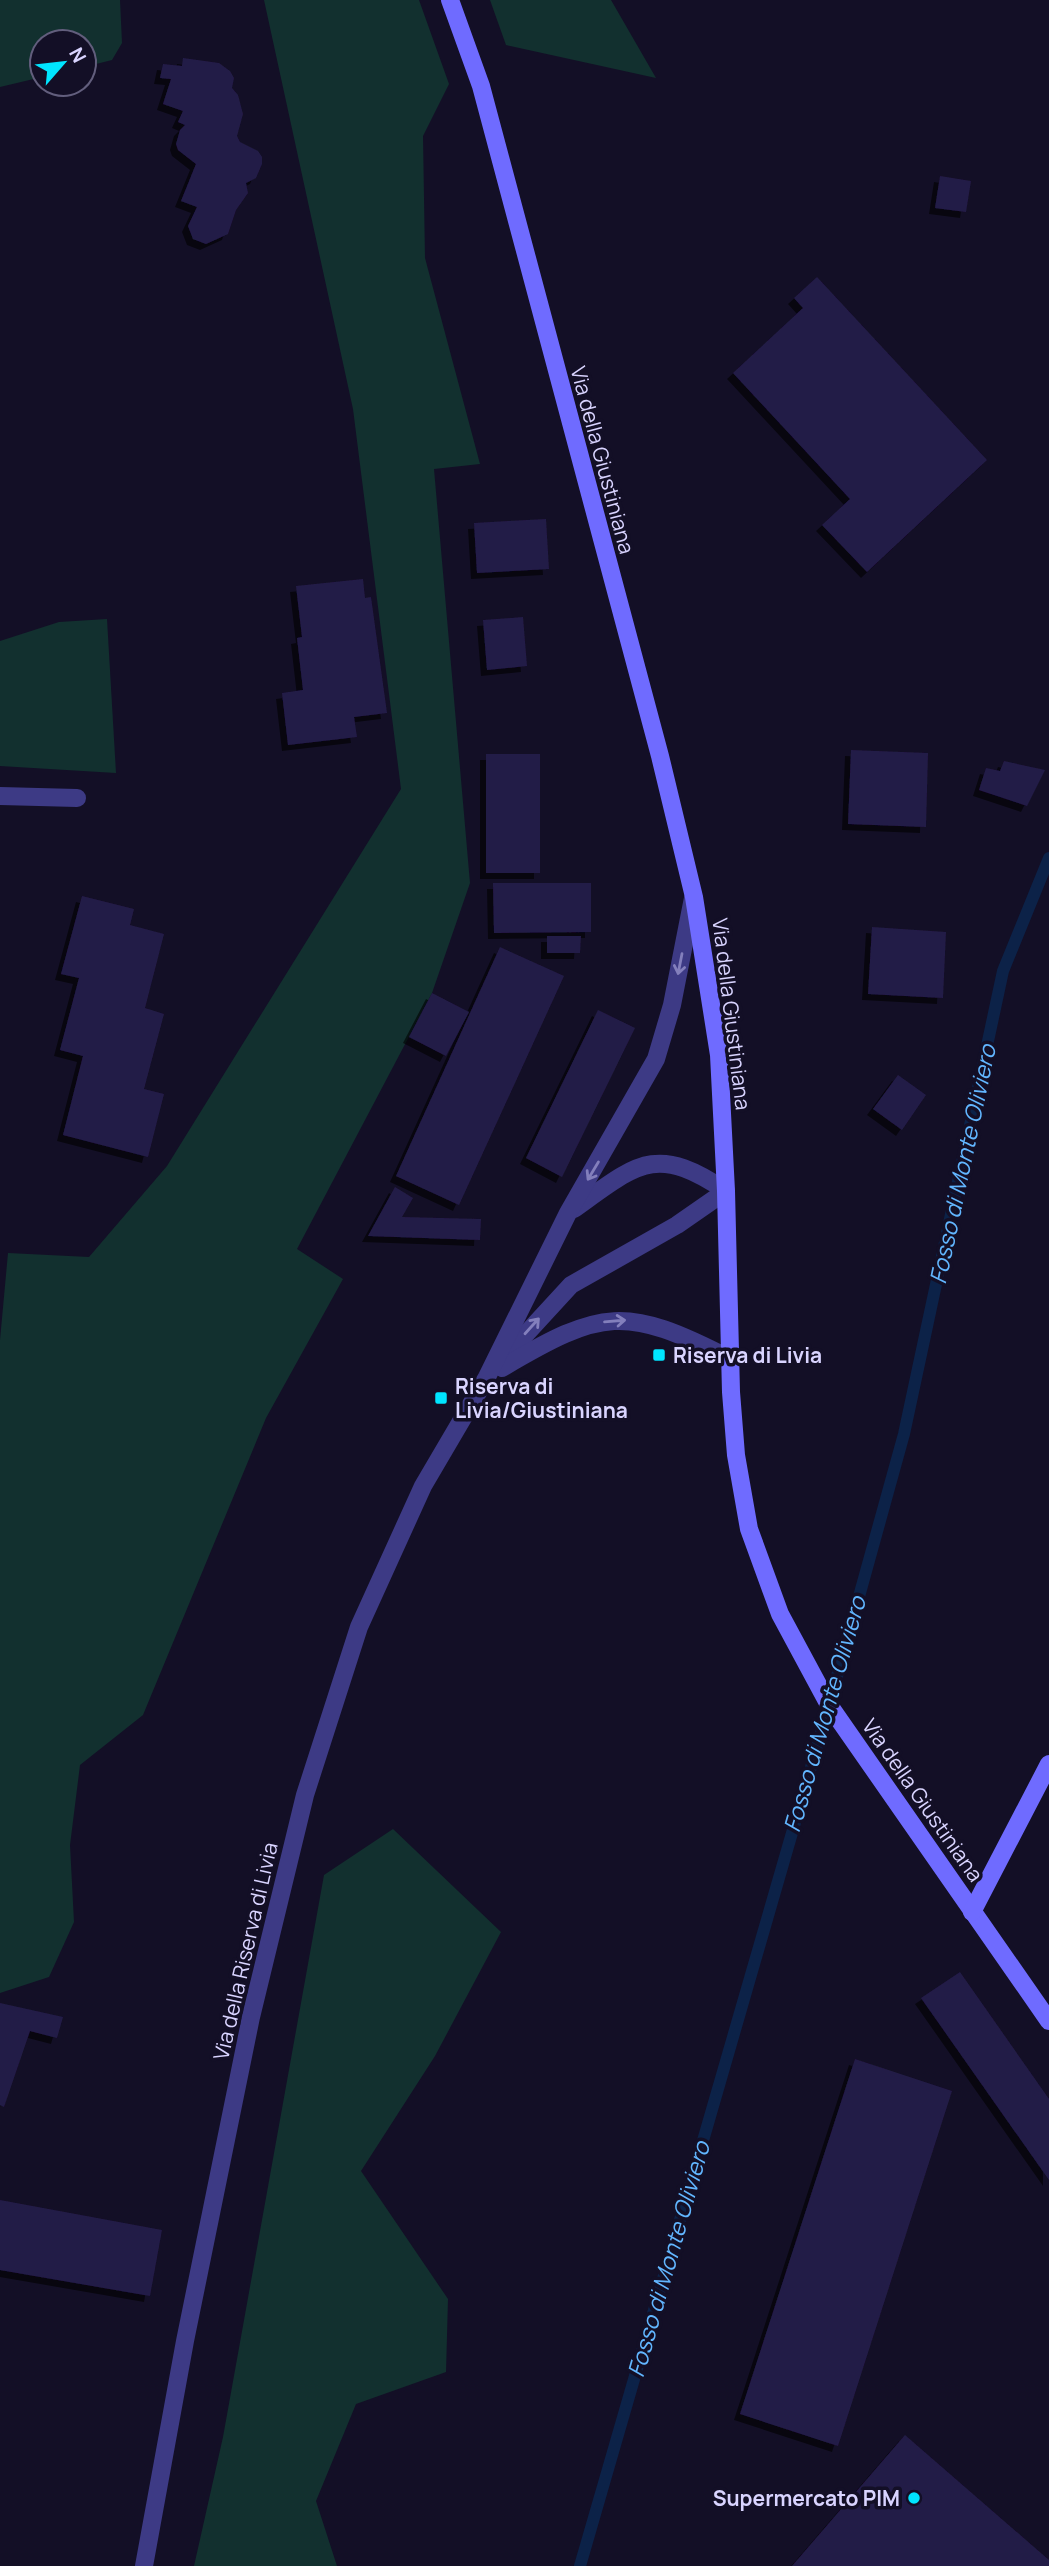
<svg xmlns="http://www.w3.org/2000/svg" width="1049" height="2566" viewBox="0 0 1049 2566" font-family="Manrope,sans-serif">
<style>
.green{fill:#12302f}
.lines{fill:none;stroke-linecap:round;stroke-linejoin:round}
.stream{stroke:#0c2248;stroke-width:12}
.building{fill:#241b47;filter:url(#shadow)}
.street{stroke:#3d3a85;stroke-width:18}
.secondary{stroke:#6f6bff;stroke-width:18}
.oneway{stroke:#837fbc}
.poi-dot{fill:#00e5ff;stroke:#130f26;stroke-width:2.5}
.labels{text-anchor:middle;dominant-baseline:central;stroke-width:7;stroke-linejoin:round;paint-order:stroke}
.street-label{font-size:21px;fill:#d9d4ff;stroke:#130f26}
.poi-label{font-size:21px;font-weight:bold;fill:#d9d4ff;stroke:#130f26;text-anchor:start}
.water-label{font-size:23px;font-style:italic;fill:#62b6ff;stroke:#130f26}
</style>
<defs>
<filter id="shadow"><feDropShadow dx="-6" dy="6" stdDeviation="0" flood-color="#0009"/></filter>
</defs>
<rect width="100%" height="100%" fill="#130f26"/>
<!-- green -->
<g class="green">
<path d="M0,0H120L122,43L112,60L84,67V42H42V77L0,87Z"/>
<path d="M264,0H419L449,84L423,136L425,258L480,464L434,469L470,883L432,993L297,1249L343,1279L266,1418L143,1715L80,1765L70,1845L74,1922L49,1977L0,1993V1340L8,1253L89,1257L167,1166L401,789L353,409Z"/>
<path d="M490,0H611L656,78L506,45Z"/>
<path d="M107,619L116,773L0,766V641L59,622Z"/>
<path d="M393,1829L501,1932L435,2056L361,2171L448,2299L446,2372L356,2404L316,2501L337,2566H194L223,2437L324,1875Z"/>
</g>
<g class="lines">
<!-- stream -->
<path class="stream" d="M580,2566L829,1705L904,1434L1003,971L1049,858"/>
</g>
<!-- building -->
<g class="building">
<path d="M183,58L219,63L230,71L234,78L232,88L238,95L243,114L237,136L240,142L258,151L262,157V164L256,178L246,183L248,193L236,210L228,234L206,244L193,239L188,226L197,207L181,201L196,164L178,150L176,144L180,130L185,125L178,122L183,111L163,104L171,79L160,78L163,64L182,66Z"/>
<path d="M940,176L971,181L966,212L935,208Z"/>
<path d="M817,277L987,460L867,572L822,525L850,499L733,373L803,308L794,298Z"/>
<path d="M546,519L549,569L477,573L474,523Z"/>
<path d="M363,579L365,598L371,597L387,713L354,717L357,737L288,745L282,693L303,690L297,638L302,637L296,586Z"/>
<path d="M523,617L527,666L487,670L483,620Z"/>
<path d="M851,750L928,753L926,827L848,824Z"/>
<rect x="486" y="754" width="54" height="119"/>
<path d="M1004,761L1045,770L1027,806L979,790L986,768L1000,771Z"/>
<path d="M493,883H591V932L494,933Z"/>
<path d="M82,896L134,909L130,925L164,934L145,1008L164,1014L144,1089L164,1094L148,1157L63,1135L83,1056L60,1050L79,978L61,974Z"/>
<path d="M872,927L946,932L943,998L868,994Z"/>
<path d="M547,936H581L580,953H547Z"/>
<path d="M500,947L564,976L459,1205L396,1176Z"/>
<path d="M432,993L469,1012L446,1056L409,1037Z"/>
<path d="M598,1010L635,1028L562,1177L526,1158Z"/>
<path d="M898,1075L926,1095L902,1130L873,1109Z"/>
<path d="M395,1187L413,1198L402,1217L481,1219L480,1240L368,1236Z"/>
<path d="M960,1972L1049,2099V2180L921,1998Z"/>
<path d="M0,2003L63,2017L57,2038L30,2031L4,2107L0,2105Z"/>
<path d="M855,2059L952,2091L838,2446L740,2414Z"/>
<path d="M0,2200L162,2230L150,2296L0,2270Z"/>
<path d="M905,2435L1049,2560V2566H792Z"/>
</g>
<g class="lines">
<!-- street -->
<g class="street">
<path d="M0,796L77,798"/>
<path d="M503,1359L571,1285L677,1225L726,1191C655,1143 637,1164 574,1209"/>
<path d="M502,1368C602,1309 625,1305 730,1359"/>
<path d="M144,2566L185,2341L251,2017L305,1795L359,1627L423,1486L487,1377L568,1213L656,1059L672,1005L693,898"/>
</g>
<!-- secondary -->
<g class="secondary">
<path d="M450,0L481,86L660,756L694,897L719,1055L726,1191L731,1392L736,1455L749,1529L780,1614L829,1705L1049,2021"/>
<path d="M972,1912L1049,1764"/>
</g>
</g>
<!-- one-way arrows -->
<defs><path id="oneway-shaft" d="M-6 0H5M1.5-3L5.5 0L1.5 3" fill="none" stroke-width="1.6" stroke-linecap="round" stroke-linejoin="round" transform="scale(1.75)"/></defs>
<g class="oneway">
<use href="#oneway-shaft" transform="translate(680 964) rotate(101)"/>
<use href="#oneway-shaft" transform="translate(593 1171) rotate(121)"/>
<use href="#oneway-shaft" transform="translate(615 1321) rotate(-5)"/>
<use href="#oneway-shaft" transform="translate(532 1326) rotate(-48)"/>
</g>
<!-- markers -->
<g class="poi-dot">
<rect x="652" y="1348" width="14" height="14" rx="3.5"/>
<rect x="434" y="1391" width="14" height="14" rx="3.5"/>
<circle cx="914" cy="2498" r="7"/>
</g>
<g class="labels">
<!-- street labels -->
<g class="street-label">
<text transform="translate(603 460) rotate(75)">Via della Giustiniana</text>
<text transform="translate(732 1014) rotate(83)">Via della Giustiniana</text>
<text transform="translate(923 1800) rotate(55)">Via della Giustiniana</text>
<text transform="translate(245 1951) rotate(-77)">Via della Riserva di Livia</text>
</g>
<!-- poi labels -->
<g class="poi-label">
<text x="673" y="1355">Riserva di Livia</text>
<text x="455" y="1386">Riserva di<tspan x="455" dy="24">Livia/Giustiniana</tspan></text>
<text x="900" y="2498" text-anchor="end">Supermercato PIM</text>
</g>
<!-- water labels -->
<g class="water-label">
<text transform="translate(962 1164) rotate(-78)">Fosso di Monte Oliviero</text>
<text transform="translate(824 1714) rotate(-74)">Fosso di Monte Oliviero</text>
<text transform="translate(668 2259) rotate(-74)">Fosso di Monte Oliviero</text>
</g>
</g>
<!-- north arrow -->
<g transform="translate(63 63) rotate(62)"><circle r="33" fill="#130f26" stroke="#625e7d" stroke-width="2"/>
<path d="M0-5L12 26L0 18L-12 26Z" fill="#00e5ff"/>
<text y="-10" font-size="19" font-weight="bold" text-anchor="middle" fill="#d9d4ff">N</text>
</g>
</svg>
